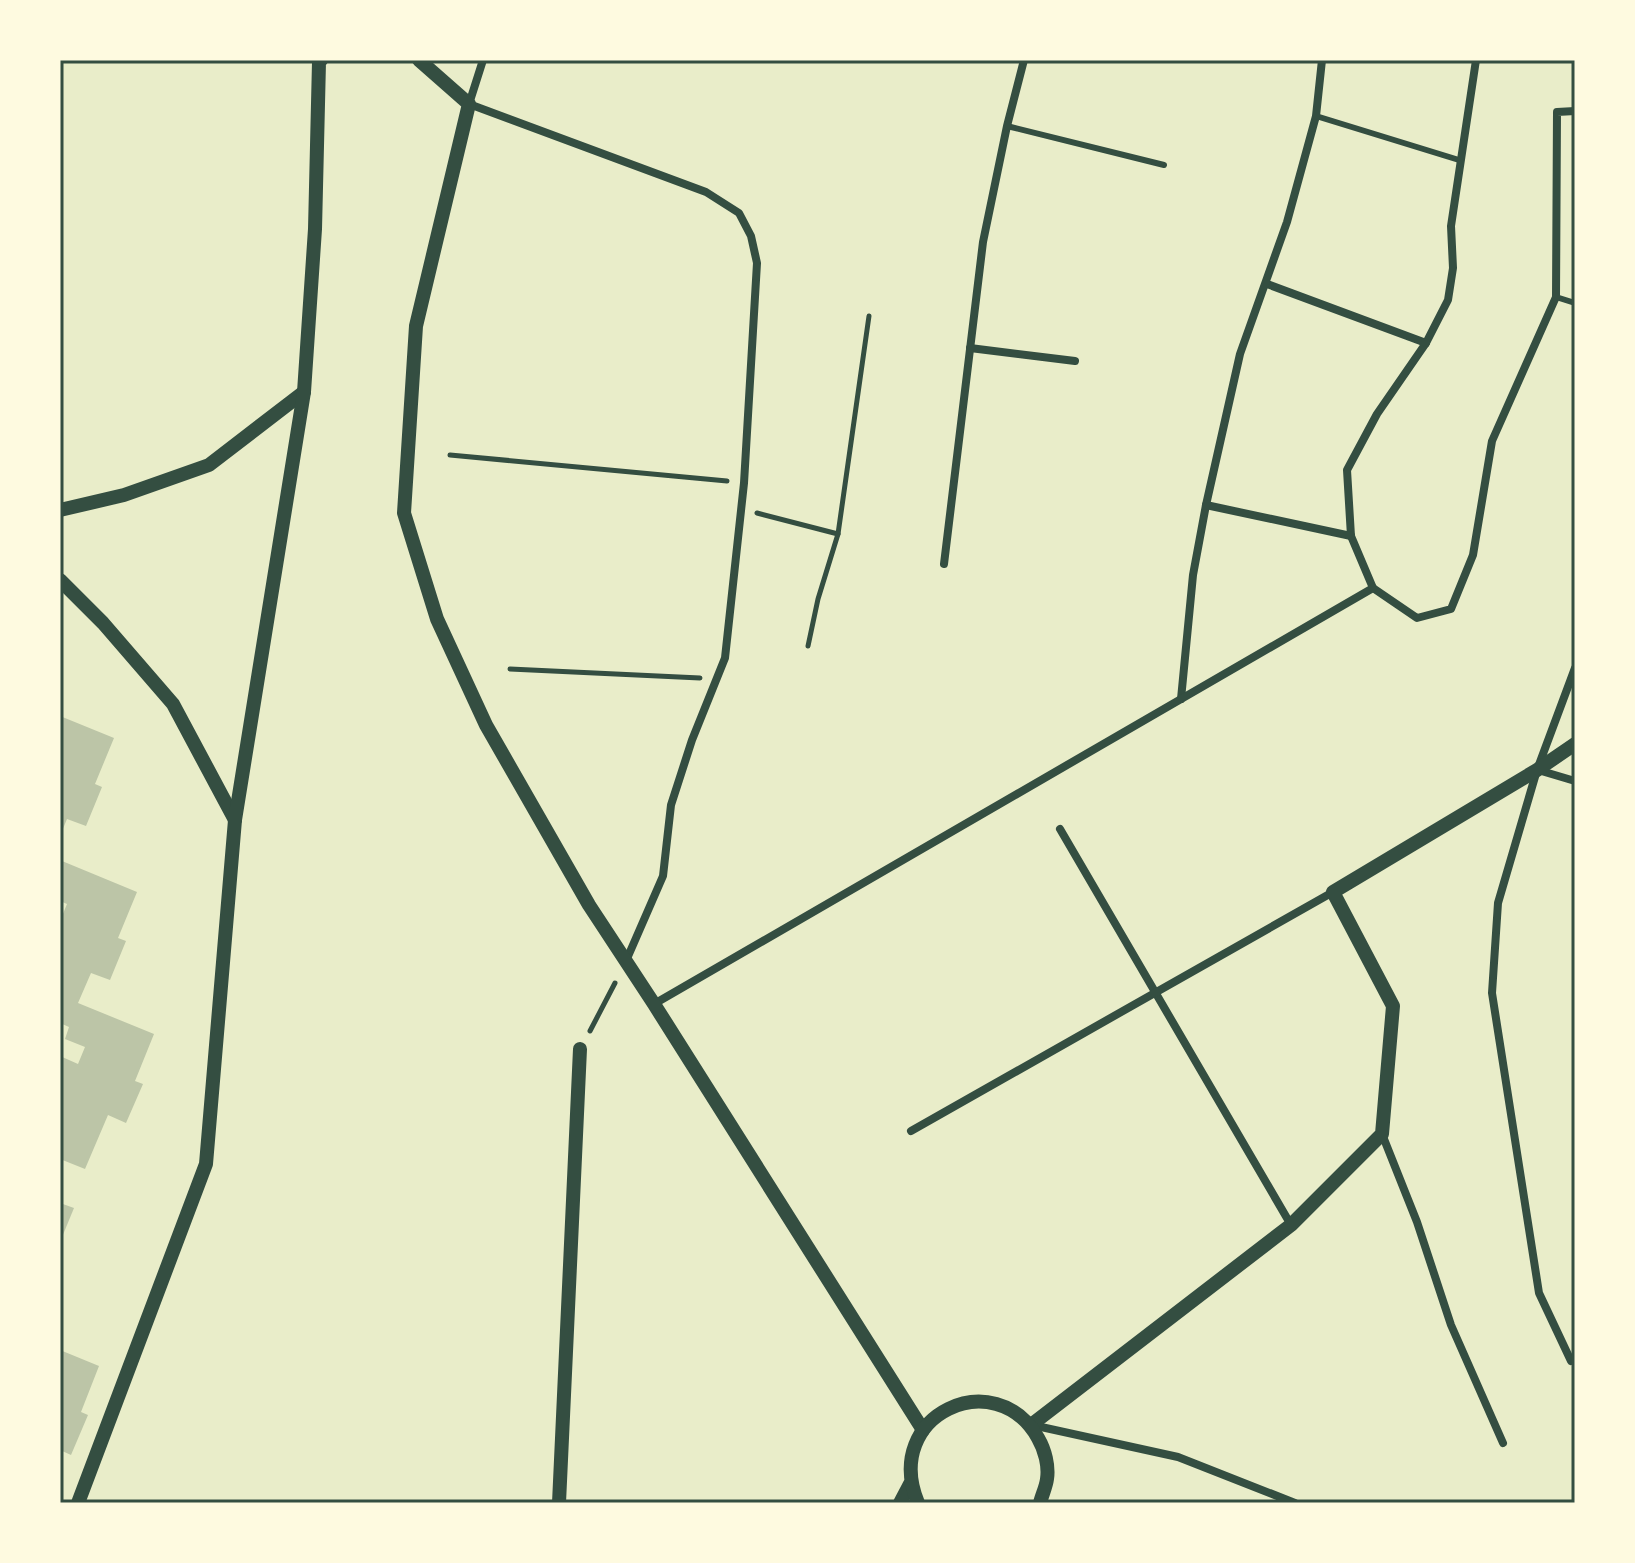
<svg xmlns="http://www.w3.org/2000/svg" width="1635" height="1563" viewBox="0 0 1635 1563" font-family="Rubik,sans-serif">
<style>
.building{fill:#bcc5a7}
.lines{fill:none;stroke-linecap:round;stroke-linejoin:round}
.path{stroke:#344e41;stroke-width:5}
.service{stroke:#344e41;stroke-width:6}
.minor{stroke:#344e41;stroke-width:8}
.tertiary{stroke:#344e41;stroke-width:14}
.neatline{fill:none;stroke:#344e41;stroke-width:3}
</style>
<rect width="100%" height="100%" fill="#e9edc9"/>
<!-- building -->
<g class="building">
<path d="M60,716L114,738L95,784L102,787L86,826L67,819L60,836Z"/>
<path d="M62,861L137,892L118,938L126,941L110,980L91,973L78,1003L154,1034L135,1081L143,1084L126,1123L108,1115L85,1169L60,1159V1056L78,1064L85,1047L65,1039L69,1027L60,1023V921L67,904L60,901Z"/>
<path d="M60,1203L74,1208L60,1242Z"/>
<path d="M60,1350L99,1366L81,1412L88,1415L71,1455L60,1450Z"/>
</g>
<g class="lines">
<!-- path -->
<g class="path">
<path d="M450,455L727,481"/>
<path d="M757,513L838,534"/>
<path d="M808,646L818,599L838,534L869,316"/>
<path d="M510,669L700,678"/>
<path d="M590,1031L615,983"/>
</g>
<!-- service -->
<g class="service">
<path d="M1316,116L1459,160"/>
<path d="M1007,126L1164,165"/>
<path d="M1556,297L1575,303"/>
</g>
<!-- minor -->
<g class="minor">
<path d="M483,60L469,104L706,192L739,213L751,236L757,263L744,483L725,658L692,740L671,805L663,876L626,961"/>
<path d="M1476,60L1451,226L1453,268L1448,300L1426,343L1377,414L1347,470L1351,536L1373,588L1417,618L1451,609L1473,555L1492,441L1556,297L1557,112L1575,111"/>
<path d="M1267,284L1426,343"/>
<path d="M970,348L1075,361"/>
<path d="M1206,505L1351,536"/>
<path d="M944,564L983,242L1007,126L1024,60"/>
<path d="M1181,699L1193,575L1206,505L1240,354L1287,222L1316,116L1322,60"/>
<path d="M1538,770L1575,781"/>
<path d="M1060,829L1291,1225"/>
<path d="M654,1004L1373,588"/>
<path d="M911,1131L1333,892"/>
<path d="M1382,1134L1417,1222L1451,1325L1503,1443"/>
<path d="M1571,1361L1539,1293L1492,993L1498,903L1537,770L1575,668"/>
<path d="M1032,1425L1178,1457L1295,1503"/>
</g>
<!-- tertiary -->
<g class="tertiary">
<path d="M419,60L469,104L416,326L404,513L437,619L486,725L589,905L654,1004L923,1430"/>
<path d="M60,510L124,495L209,465L304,392"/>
<path d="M60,580L103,623L173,704L235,820"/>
<path d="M1031,1425L1291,1225L1382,1134L1393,1006L1333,892L1537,770L1575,744"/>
<path d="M78,1503L206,1164L235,820L304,392L315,229L319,62L321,60"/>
<path d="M559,1503L580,1049"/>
<path d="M900,1503L910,1484"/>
<path d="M918,1503C881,1414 996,1363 1038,1438C1045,1450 1049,1466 1047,1479C1046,1487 1042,1495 1040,1503"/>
</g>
</g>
<!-- border -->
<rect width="1635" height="1563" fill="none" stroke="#fefae0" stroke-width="124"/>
<rect x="62" y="62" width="1511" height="1439" class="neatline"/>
</svg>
